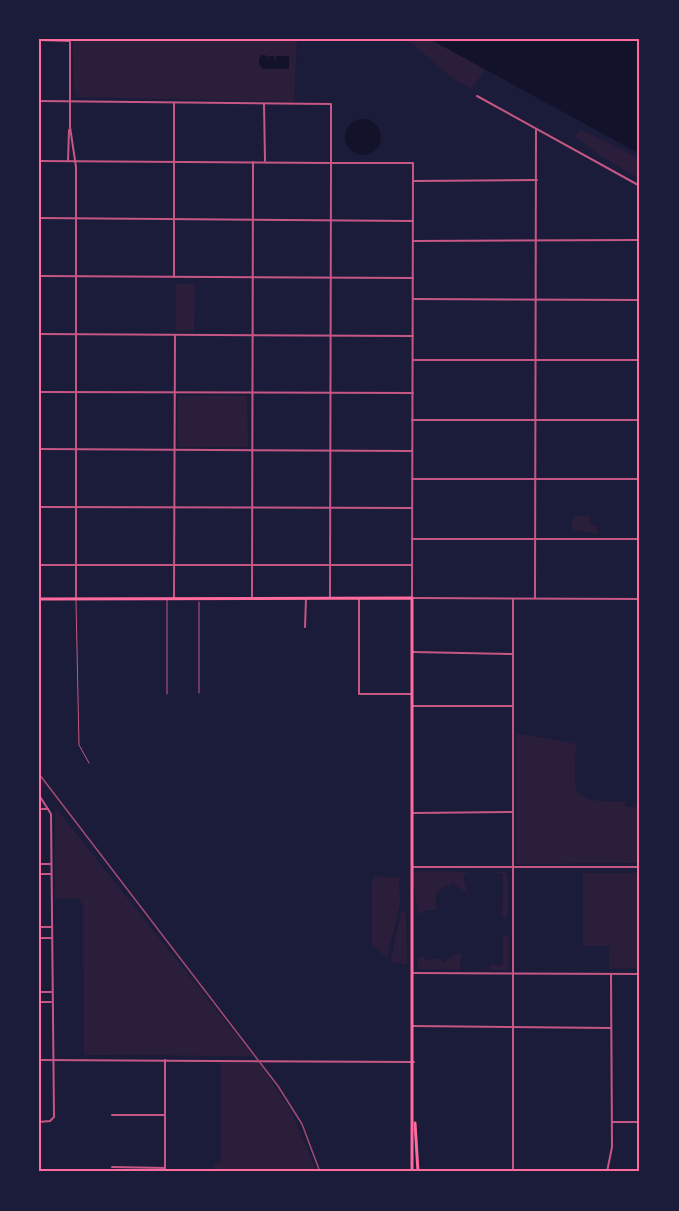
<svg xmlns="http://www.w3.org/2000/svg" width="679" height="1211" viewBox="0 0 679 1211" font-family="'Public Sans',sans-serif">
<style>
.green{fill:#2a1e3b}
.water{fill:#12122b}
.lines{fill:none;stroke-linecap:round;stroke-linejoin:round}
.service{stroke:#c65784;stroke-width:1}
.minor{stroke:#c65784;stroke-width:2}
.tertiary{stroke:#c65784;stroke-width:2}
.secondary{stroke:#ff6b9d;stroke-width:3}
.rail{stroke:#a44b75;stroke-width:1.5}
.neatline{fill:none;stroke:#ff6b9d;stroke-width:2}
</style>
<rect width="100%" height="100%" fill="#1b1b3a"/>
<!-- green -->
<g class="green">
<path d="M73,39H297L294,102L78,97L74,93Z"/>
<path d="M407,39H430L485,70L471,89L451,77Z"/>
<path d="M580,130L618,147L640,160V179L599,155L575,136Z"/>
<path d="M176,284H195L194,331H176Z"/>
<path d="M247,396L248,447H178V396Z"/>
<path d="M574,516H589L590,525L597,526V534L574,530L571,523Z"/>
<path d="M516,733L576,744C574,797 568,801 625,802V807H640V863L516,864Z"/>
<path d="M55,807L253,1056L84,1055L83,905L78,898L55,899Z"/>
<path d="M417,871L468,872L463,875L468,895L453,883L448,887L445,885L435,895L437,907L435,910H424L423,913H418L412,875Z"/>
<path d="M491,872H506L508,876V913L506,917H502L503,874Z"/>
<path d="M583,873H640V968L609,969V946H583Z"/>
<path d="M375,876L399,878L400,904L387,958L372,945V882Z"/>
<path d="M406,911L407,964L394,963L391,960L401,912Z"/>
<path d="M503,934L509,937V970H490V965H503Z"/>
<path d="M461,953L460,970L418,969L417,957H424L425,961L439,958L445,963L454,954Z"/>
<path d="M221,1062L259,1063L291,1111L317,1172H213L214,1164L221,1162Z"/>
</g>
<!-- water -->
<g class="water">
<path d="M430,39H640V154Z"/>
<path d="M262,55L268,56L269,60V56H274L276,62V56H289V69H263L259,65V58Z"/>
<circle cx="363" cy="137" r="18"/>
</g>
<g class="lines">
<!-- service -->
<g class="service">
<path d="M76,600L79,745L89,763"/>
<path d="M199,693V602"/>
<path d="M167,694V599"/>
</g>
<!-- minor -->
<g class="minor">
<path d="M70,39V127L76,167V599"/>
<path d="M39,40L70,41"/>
<path d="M477,96L640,186"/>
<path d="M264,104L265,161"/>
<path d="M39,161L331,163L330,598"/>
<path d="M68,161L69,130"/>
<path d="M413,181L537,180"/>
<path d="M39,218L413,221"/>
<path d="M413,241L640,240"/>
<path d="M39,276L413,278"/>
<path d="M174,277V103"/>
<path d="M413,299L640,300"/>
<path d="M39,334L413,336"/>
<path d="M413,360H640"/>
<path d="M39,392L413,393"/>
<path d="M412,420H640"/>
<path d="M39,449L412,451"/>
<path d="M412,479H640"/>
<path d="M39,507L412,508"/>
<path d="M412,539H640"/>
<path d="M39,565H412"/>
<path d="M252,597L253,162"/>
<path d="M174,598L175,335"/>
<path d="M359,598V694H412"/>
<path d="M412,598L640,599"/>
<path d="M535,598L536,130"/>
<path d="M513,599V1172"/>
<path d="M305,627L306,598"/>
<path d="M413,652L512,654"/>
<path d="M413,706H512"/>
<path d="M39,795L51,814L54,1117L50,1121L39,1122"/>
<path d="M39,809H48"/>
<path d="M413,813L512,812"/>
<path d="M39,864H51"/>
<path d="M412,867H640"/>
<path d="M39,874H51"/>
<path d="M39,927H51"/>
<path d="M39,938H51"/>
<path d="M413,973L640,974"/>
<path d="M39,992H51"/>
<path d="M39,1002H51"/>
<path d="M413,1026L611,1028"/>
<path d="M112,1115H165"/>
<path d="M612,1122H640"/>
<path d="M112,1167L165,1168"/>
<path d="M165,1172V1060"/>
<path d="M607,1172L612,1147L611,974"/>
</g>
<!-- tertiary -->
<g class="tertiary">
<path d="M39,101L331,104V163H413L412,598"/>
<path d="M39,1060L414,1062"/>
</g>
<!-- secondary -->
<g class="secondary">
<path d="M39,599L412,598V1172"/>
<path d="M415,1123L418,1172"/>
</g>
<!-- rail -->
<path class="rail" d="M39,774L278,1086L302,1124L320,1172"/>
</g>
<!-- border -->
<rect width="679" height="1211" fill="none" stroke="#1b1b3a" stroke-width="81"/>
<rect x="40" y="40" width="598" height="1130" class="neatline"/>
</svg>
